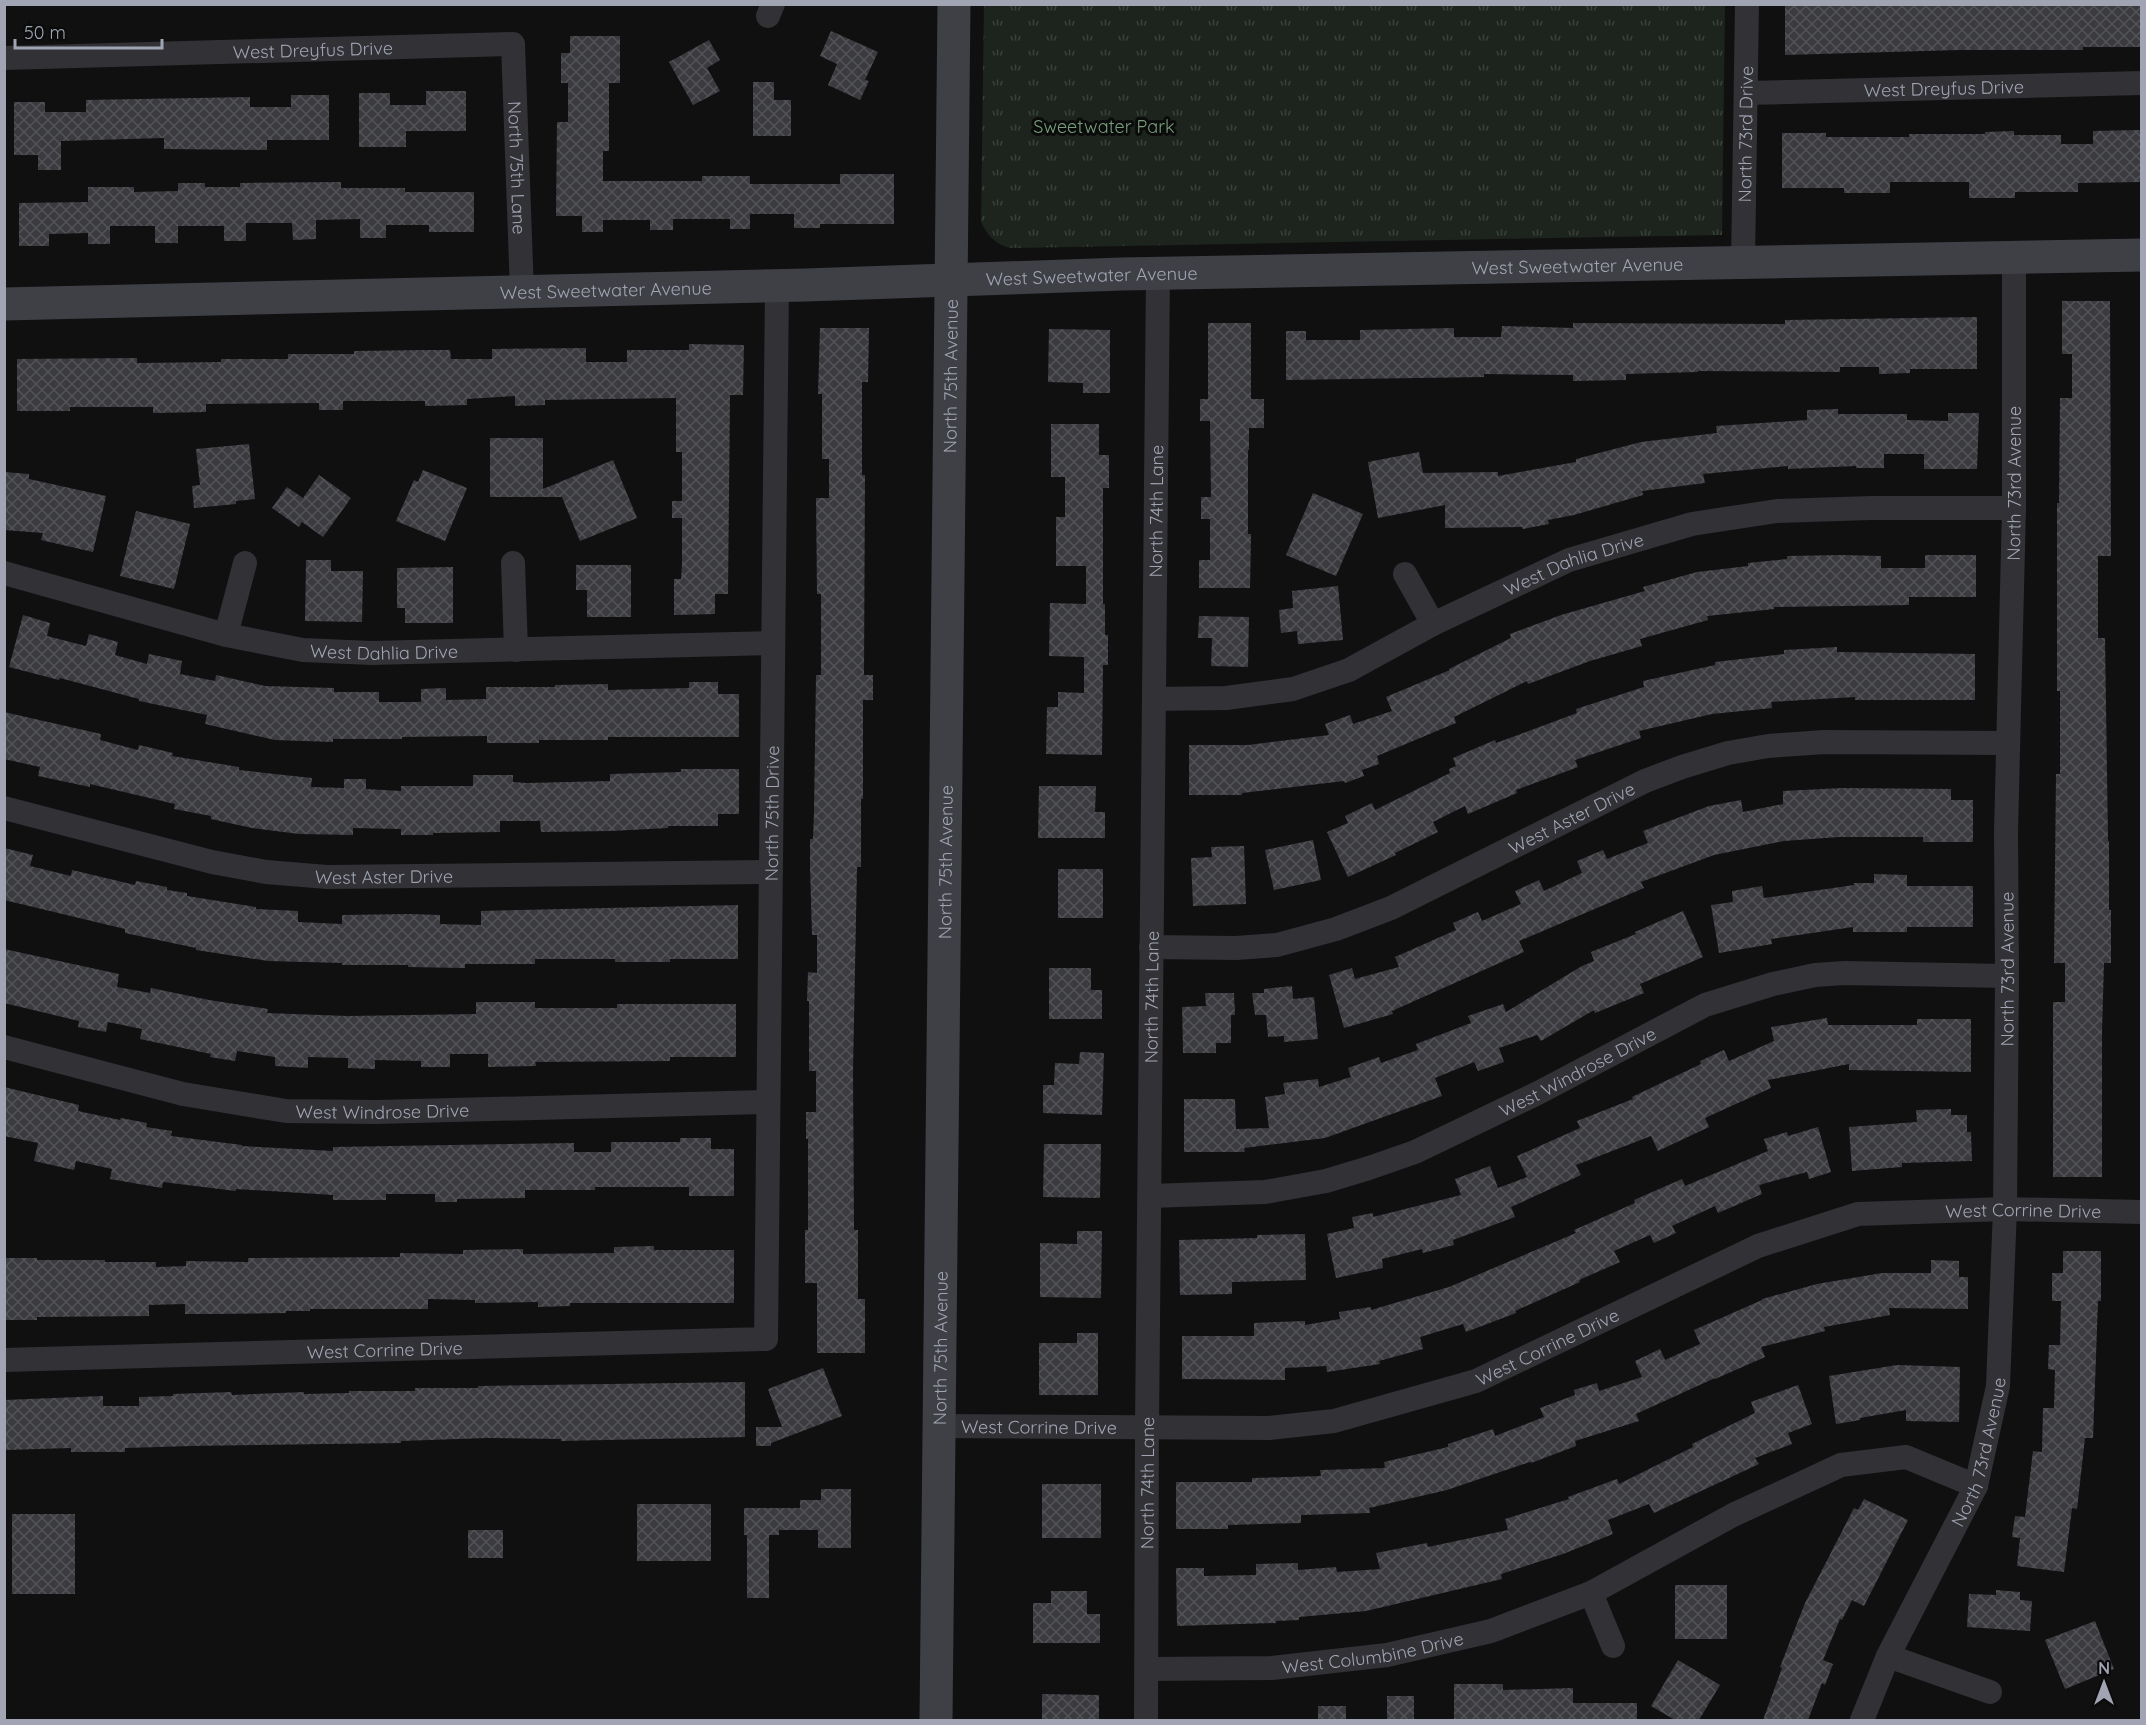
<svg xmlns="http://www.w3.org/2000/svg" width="2146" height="1725" viewBox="0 0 2146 1725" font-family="Quicksand,sans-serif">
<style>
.park{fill:url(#park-tufts)}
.building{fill:url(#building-cross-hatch)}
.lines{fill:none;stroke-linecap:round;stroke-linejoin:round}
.street{stroke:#313136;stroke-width:24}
.secondary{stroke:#3f4046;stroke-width:33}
.labels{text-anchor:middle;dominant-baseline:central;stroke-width:6;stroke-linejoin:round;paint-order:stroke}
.street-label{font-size:18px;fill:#a1a5b3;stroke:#0b0b0c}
.park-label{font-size:18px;fill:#779f7c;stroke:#0b0b0c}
</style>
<defs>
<pattern id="park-tufts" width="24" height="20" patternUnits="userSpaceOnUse" patternTransform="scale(1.5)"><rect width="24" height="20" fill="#1c241d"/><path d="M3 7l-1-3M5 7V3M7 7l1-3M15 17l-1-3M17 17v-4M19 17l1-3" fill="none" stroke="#3a413b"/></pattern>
<pattern id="building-cross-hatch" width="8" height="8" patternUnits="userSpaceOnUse" patternTransform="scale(1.5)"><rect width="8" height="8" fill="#3a3a3f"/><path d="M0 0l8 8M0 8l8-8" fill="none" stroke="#535458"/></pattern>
</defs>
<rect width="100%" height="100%" fill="#101011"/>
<!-- park -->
<path class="park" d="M984,5H1725L1722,235L1010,248C995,244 988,236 981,222Z"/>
<!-- building -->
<g class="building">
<path d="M1785,4H2142V47H2083V50H1959L1785,55Z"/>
<path d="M831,31L878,52L865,80L869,81L860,100L828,85L837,64L820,56Z"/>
<path d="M570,36H620V83H609V151H603V181H702V176H750V184H840V174H894V224H820V228H794V214H750V229H730V219H673V230H650V220H603V232H582V216H556L557,122H568V83H561V53H570Z"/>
<path d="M709,40L720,60L707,68L720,91L693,105L669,62Z"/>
<path d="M753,82H774V100H791V136H753Z"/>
<path d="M426,91H466V131H406V147H359V93H390V105H426Z"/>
<path d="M291,95H329V140H267V150L164,149V138L61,141V170H38V155H14V102H45V112H86V100L250,97V107H291Z"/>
<path d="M2140,130V182L2078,183V192H2015V198H1969V182H1890V193H1844V188H1782V133H1826V137H1909V134H1985V132L2014,131V135H2061V144H2093V131Z"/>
<path d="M341,182V188H405V192H474V232H429V225H386V238H360V219L316,220V239L293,240L292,223H246V241H224V226H178V243H155V226H110V244H88V233L49,234V246H19V203L88,202V187H134V192L178,191V183H205V187H240V183Z"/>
<path d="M2062,301H2110L2111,556H2098V638H2105L2108,841H2109V910H2111V963H2104L2102,1031V1177H2053V1002H2065V963H2054L2056,774H2060V691H2057V503H2059L2060,398H2072V354H2062Z"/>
<path d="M1977,317V369H1910V373L1879,374V367H1840V372L1698,371V372L1626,374V380L1573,381V375L1484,374V377L1286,380V331H1306V340H1360V330L1454,328V337H1501L1502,326L1573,328V323L1785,324V320Z"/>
<path d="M1208,323H1251V399H1264V428H1249V450H1248V534H1251L1250,588H1199V560H1210V519H1201V497H1211L1210,421H1200V399H1208Z"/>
<path d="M820,328H869L868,382H862V475H865L864,675H873V700H863V799H861V867H857L853,1071L854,1230H858V1299H865V1353H817V1283H805V1230H808V1139H806V1112H816V1071H809V1001H807L808,972L817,973V935H812L810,867V839H813L814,813L816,675H821V594H817L816,498H829V459H822V394H818Z"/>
<path d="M1049,329L1110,330V393H1083V383L1048,382Z"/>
<path d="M689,344L744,345L743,395H730L728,594H715V614L674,615V579H681L682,565V518H672V501H682V452H676V398L545,400V405L515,406V396L467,399V405L425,406V401H343V410H319V403L206,404V412L153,413V407H70V411H17V359L137,358V363L221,362V359H288V354H354V351L425,350H450L451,359H492V349L586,348V362H627V350H689Z"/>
<path d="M1838,409V414H1907V420L1948,421V413H1979L1977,469H1924V454H1884V468H1856V466L1788,469V466L1703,474L1705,483L1642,491L1643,495L1574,515L1548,520L1549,524L1523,529L1522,527L1445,528V505L1378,518L1368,462L1419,452L1423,473L1498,472V476L1576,462V459L1641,442L1717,433L1716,426L1807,420V410Z"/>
<path d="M1051,424H1099V455H1109V488H1103V604H1105V635H1108V665H1103L1102,755L1046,754L1047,707H1058V692L1084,693V657L1049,656L1050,603L1086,604V566H1056V517H1065V477H1051Z"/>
<path d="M490,438H543V489L613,460L637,518L580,541L562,497H490Z"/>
<path d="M249,444L255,499L236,501V504L194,508L192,486L200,485L196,449Z"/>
<path d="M423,470L467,488L445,541L396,521L414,480L418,482Z"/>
<path d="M4,472L29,474V479L106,496L93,552L41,540L43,533L4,530Z"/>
<path d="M319,475L351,498L323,537L302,522L299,527L272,508L287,487L303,498Z"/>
<path d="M1313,493L1363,514L1336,576L1286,555Z"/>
<path d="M136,511L190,524L174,589L120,576Z"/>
<path d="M1842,555L1881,556V568H1925V555H1976V597H1909V605L1774,607V609L1707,616L1708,620L1640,639L1642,646L1590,661L1528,684L1527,681L1454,717L1456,723L1377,756L1379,764L1362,770L1364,776L1345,783L1344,781L1242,793V795H1189V745H1248L1329,735L1325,724L1350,715L1353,724L1392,711L1386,697L1450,670L1449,669L1511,638L1510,634L1561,615L1645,591L1643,587L1697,572L1748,566V563L1787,559V556Z"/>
<path d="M306,560H331V571H363L362,622L305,621Z"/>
<path d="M576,565H631V617H587V590H576Z"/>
<path d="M453,567V623H405V608H397V568Z"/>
<path d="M1338,586L1343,640L1298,644L1297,631L1281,633L1279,610L1293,608L1292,591Z"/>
<path d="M23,615L50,623L47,636L86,646L89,634L118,642L115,655L147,664L149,654L182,661L180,674L215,681L216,675L265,686L334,688V692H379V702H421V689L446,688V700L486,699V687H555V685L608,684V690L689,688V682H718V694H739V737H608V740H539V743H487V736L402,737V739H333V742L275,740L205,724L207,715L139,701V699L60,678L59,680L9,667Z"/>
<path d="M1199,616L1249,617L1248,667L1211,666L1212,638H1198Z"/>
<path d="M1837,647V652L1975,654V700H1855V697L1771,702L1772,708L1712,714L1639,731L1641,738L1575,760L1578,767L1516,790L1517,793L1468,814L1465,806L1433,822L1438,832L1395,853L1396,855L1348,877L1327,832L1348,823L1345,816L1372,803L1375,810L1450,773L1449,769L1456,766L1453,758L1495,740L1496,743L1577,713L1576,709L1644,687L1643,681L1715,665V662L1784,654V650Z"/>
<path d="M4,712L101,734L100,740L138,750L139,745L173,753L172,756L239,767V770L312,778L311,787L344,788V779H366V789L401,791V786H473V775H513V782L527,783L610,781V774L681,772V769H739V814H718V826H668V828L611,831L541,832L540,821H500V832L433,833V835H401V829L353,828V835L299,834L252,828L211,819V816L174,809L175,804L90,784V787L38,776L40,767L4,759Z"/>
<path d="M1039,786H1096L1095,812H1105V838H1038Z"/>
<path d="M1842,788L1951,789V800H1973V842H1923V837H1839L1784,841L1714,855L1641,882L1644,888L1519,941L1524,952L1392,1011L1393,1014L1344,1028L1329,975L1352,968L1355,979L1399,967L1395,957L1456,930L1453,923L1478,912L1482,921L1521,904L1515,891L1539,880L1544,891L1582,873L1577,861L1603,850L1607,859L1648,843L1643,831L1709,806L1741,800L1743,812L1783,804V791Z"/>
<path d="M1313,840L1321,880L1274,890L1265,850Z"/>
<path d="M1244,846L1246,904L1193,906L1191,858L1212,857L1211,847Z"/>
<path d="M4,848L33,855L30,866L71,876L72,870L135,885L136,881L167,887V890L187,893V896L256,907V909L298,911V922L342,924V915L409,914L440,915V924L481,925V911L738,905V959H670V962H615V959H535V964H465V968L408,967V965H342V963L268,961L196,950V948L125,933V929L4,900Z"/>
<rect x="1058" y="869" width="45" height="49"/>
<path d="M1874,874L1907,875V886H1973V927H1907V932H1853V927L1771,939L1772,944L1719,953L1711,905L1733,902L1732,891L1762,886L1764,898L1854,885V883H1874Z"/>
<path d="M1683,911L1703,957L1640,984L1644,993L1595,1013L1594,1010L1541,1041L1537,1035L1499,1048L1504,1062L1478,1071L1474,1062L1435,1078L1442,1096L1325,1138L1244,1148L1245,1152H1184V1099H1235L1236,1129L1269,1128L1265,1097L1285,1094L1283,1083L1318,1079L1319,1087L1351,1077L1348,1068L1379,1057L1381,1063L1418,1050L1416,1044L1471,1023L1468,1016L1503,1004L1506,1012L1582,966L1594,961L1591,952L1636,934L1635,932Z"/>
<path d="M4,949L119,974L117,987L150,993L151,988L209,1000L268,1009L267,1013L348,1016L476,1014V1002H535V1008H617V1004H736V1057H670V1061L535,1062L536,1066L488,1067V1054H450V1067H421V1061L375,1060V1069L348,1068V1058L308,1057V1068L275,1066V1057L237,1051L235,1061L210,1057L211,1054L140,1039L142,1029L108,1022L106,1032L78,1027L79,1021L4,1003Z"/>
<path d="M1049,968H1091V990H1102V1019H1049Z"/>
<path d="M1292,986L1293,999L1314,997L1318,1039L1284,1042V1036L1268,1037L1266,1015H1255L1252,993H1264V989Z"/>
<path d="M1205,993H1234L1235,1015H1231V1043H1216V1053H1183L1182,1007L1206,1006Z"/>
<path d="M1827,1018L1828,1025H1917V1019H1971V1072L1849,1070V1064L1768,1080L1771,1088L1705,1118L1709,1127L1658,1151L1651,1136L1576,1165L1581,1175L1511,1207L1515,1217L1453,1240L1454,1245L1423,1253L1422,1249L1382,1259L1383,1268L1336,1278L1327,1234L1354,1228L1352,1217L1373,1213V1217L1461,1195L1455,1179L1490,1166L1498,1188L1527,1177L1517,1156L1580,1128L1577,1121L1633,1099L1632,1097L1701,1064L1700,1061L1724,1050L1729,1061L1774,1041L1771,1027Z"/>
<path d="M1080,1052L1104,1053L1102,1115L1043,1113V1085H1054L1055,1063L1079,1064Z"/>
<path d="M4,1087L79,1105L78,1111L120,1120L121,1118L147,1123L146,1127L172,1131L171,1136L242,1145V1146L333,1151V1147L574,1143V1152H611V1142H680V1138H711V1149H734V1196H689V1187H595V1190H525V1198L457,1199V1202H435V1194H386V1200H333V1195L236,1189V1191L163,1182L162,1188L110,1179L112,1169L76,1161L74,1170L34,1161L38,1143L4,1136Z"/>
<path d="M1951,1109V1115H1967V1132H1971L1972,1161L1902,1163V1167L1852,1171L1849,1127L1917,1122L1916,1110Z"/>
<path d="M1818,1127L1831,1172L1809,1179L1807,1172L1759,1185L1762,1194L1718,1213L1715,1206L1672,1226L1676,1233L1654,1243L1650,1235L1614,1251L1620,1262L1579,1280L1580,1282L1515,1311L1516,1313L1466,1332L1463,1324L1420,1337L1423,1349L1379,1361L1380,1364L1327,1372L1326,1366L1285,1368V1380L1182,1379V1336H1254V1323L1305,1321V1325L1340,1319L1339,1312L1371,1307V1310L1449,1287L1576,1233L1574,1230L1635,1203L1634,1200L1682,1179L1685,1186L1768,1151L1764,1139L1787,1132L1788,1136Z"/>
<path d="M1044,1144H1101L1100,1198L1043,1197Z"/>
<path d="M1077,1231H1102L1101,1298L1040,1297V1243L1077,1244Z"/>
<path d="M1305,1234L1306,1280L1232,1282V1294L1180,1295L1179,1240L1257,1238V1235Z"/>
<path d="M654,1246V1250H734V1303H570V1306L538,1307V1302L475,1303V1300L428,1299V1309H310V1311H286V1313L215,1314H185V1304L149,1305V1316L37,1317V1320H4V1258H37V1260H105V1262H156V1267L186,1266V1261L248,1262V1258L400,1257V1253L463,1254V1250L523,1249V1254L614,1253V1247Z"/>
<path d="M2063,1251H2101V1301H2098L2093,1438H2085L2077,1509L2072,1508L2064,1572L2017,1566L2020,1538L2012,1537L2015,1516L2025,1517L2033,1451L2042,1452L2043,1408H2054L2055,1370L2048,1369L2049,1345H2060L2061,1301H2052V1273H2063Z"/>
<path d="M1931,1260L1959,1261V1277H1968V1309L1889,1308L1890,1315L1824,1327L1825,1331L1761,1347L1765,1357L1715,1379V1378L1636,1414L1639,1421L1575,1441L1576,1446L1531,1463L1530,1462L1447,1490L1369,1508L1370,1513L1301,1515V1523L1228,1525V1529H1176V1482H1252V1478L1321,1476L1320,1470L1385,1468L1384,1462L1448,1447V1444L1493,1429L1495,1436L1544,1417L1540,1408L1575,1395L1574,1390L1597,1383L1599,1391L1642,1377L1635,1361L1660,1349L1665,1360L1700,1344L1694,1330L1762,1300V1299L1817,1284L1882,1273H1931Z"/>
<path d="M1077,1333H1098V1395H1039V1343H1077Z"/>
<path d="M1897,1365L1960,1367L1959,1422L1906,1421V1410L1860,1418V1420L1836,1424L1829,1376Z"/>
<path d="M823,1368L842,1416L771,1443V1446H756V1427H782L768,1389Z"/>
<path d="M745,1382V1437L561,1441V1439L487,1438L401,1441V1443L192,1446L125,1448V1452H71V1448L6,1450L4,1400L103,1396V1406H139V1397L173,1396V1394L231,1392L232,1395L304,1392V1394L349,1393V1391H415V1388H478V1386Z"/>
<path d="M1798,1385L1812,1424L1788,1433L1792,1444L1755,1458L1759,1464L1654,1513L1649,1504L1608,1520L1613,1534L1563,1554L1501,1574L1502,1579L1366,1611L1299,1617V1620L1276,1621V1623L1177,1626L1176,1568H1204V1576L1256,1575V1564L1298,1563V1570L1336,1567L1337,1572L1380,1569L1376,1553L1427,1543L1428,1547L1508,1530L1505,1519L1569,1499L1568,1497L1617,1479L1619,1484L1693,1447L1692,1444L1755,1413L1751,1402Z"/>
<rect x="1042" y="1484" width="59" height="54"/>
<path d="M821,1489H851V1548H818V1530H779V1535H769V1598H747V1535H744V1508H800V1500H821Z"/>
<path d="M1864,1499L1908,1520L1864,1606L1852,1600L1842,1620L1840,1619L1823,1660L1833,1664L1825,1685L1822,1683L1808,1720H1763L1782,1668L1780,1667L1805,1603L1854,1508L1858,1510Z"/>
<rect x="637" y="1504" width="74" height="57"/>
<rect x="12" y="1514" width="63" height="80"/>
<rect x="468" y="1530" width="35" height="28"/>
<rect x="1675" y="1585" width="52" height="54"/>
<path d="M1996,1590L2020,1592V1600L2032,1601L2030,1631L1967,1627L1969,1594L1996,1595Z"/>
<path d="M1051,1591H1087V1614H1100V1643H1033V1603H1051Z"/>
<path d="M2095,1621L2114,1669L2065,1689L2045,1640Z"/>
<path d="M1678,1660L1720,1685L1699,1720H1675L1651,1706Z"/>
<path d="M1454,1684H1503V1690L1573,1688V1703H1637V1720H1454Z"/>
<path d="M1042,1694L1099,1695V1720H1042Z"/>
<rect x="1387" y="1696" width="27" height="24"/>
<rect x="1318" y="1706" width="28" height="14"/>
</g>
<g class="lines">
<!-- street -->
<g class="street">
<path d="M768,16L773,4"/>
<path id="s1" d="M4,58L513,44L522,292"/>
<path id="s2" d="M1746,93L2142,83"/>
<path id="s3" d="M1743,263L1747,4"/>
<path d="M513,563L516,650"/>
<path id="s4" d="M4,573L226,635L303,650L371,653L773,643"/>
<path d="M1405,574L1433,624"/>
<path d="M226,635L245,563"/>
<path id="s5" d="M1154,699L1226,698L1293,689L1349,670L1433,624L1569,560L1692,524L1777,511L1871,508H2014"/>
<path id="s6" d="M4,808L212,862L266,872L327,877L771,872"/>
<path id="s7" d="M1151,947L1236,948L1277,945L1336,929L1391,908L1645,781L1682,767L1728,753L1768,746L1824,742L2007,743"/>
<path id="s8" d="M4,1047L183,1094L286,1111L376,1112L768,1102"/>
<path id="s9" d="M1150,1196L1265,1192L1326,1181L1369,1168L1415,1152L1538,1093L1705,1005L1773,984L1815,975L1845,973L2007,976"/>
<path id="s10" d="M4,1360L766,1339L777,285"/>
<path id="s11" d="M939,1426L1269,1428L1334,1421L1476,1381L1758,1246L1858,1214L2005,1209L2142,1212"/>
<path d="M1591,1593L1613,1646"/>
<path d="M1888,1656L1990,1692"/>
<path id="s12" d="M1148,1669L1272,1668L1387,1655L1491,1631L1591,1593L1733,1515L1841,1465L1906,1457L1976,1486"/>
<path id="s13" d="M1146,1720L1147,1428L1158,274"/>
<path id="s14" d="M1862,1720L1888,1656L1976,1486L1998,1386L2005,1209L2007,976L2006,832L2014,508V258"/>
</g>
<!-- secondary -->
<g class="secondary">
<path id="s15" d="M4,304L806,285L1122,274L2142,255"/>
<path id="s16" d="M936,1720L954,4"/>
</g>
</g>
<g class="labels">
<!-- street labels -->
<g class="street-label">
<text stroke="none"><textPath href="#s1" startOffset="309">West Dreyfus Drive</textPath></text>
<text stroke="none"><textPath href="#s2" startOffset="198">West Dreyfus Drive</textPath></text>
<text stroke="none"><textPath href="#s3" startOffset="129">North 73rd Drive</textPath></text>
<text stroke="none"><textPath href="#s1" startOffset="633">North 75th Lane</textPath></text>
<text stroke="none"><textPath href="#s15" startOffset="1574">West Sweetwater Avenue</textPath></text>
<text stroke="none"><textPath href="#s15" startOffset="1088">West Sweetwater Avenue</textPath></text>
<text stroke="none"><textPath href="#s15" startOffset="602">West Sweetwater Avenue</textPath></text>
<text stroke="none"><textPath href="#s16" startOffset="1344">North 75th Avenue</textPath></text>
<text stroke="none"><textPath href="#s14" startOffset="1266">North 73rd Avenue</textPath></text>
<text stroke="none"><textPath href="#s13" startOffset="1209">North 74th Lane</textPath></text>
<text stroke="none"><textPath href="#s5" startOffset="448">West Dahlia Drive</textPath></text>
<text stroke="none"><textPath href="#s4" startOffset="390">West Dahlia Drive</textPath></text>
<text stroke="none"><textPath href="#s10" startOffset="1288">North 75th Drive</textPath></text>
<text stroke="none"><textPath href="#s7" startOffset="448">West Aster Drive</textPath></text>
<text stroke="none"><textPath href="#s16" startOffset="858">North 75th Avenue</textPath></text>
<text stroke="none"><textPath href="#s6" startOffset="388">West Aster Drive</textPath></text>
<text stroke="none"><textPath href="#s14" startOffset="780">North 73rd Avenue</textPath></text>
<text stroke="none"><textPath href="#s13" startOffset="723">North 74th Lane</textPath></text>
<text stroke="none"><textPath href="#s9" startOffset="452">West Windrose Drive</textPath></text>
<text stroke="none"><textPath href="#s8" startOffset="386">West Windrose Drive</textPath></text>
<text stroke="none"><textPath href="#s11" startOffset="1126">West Corrine Drive</textPath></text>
<text stroke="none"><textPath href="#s11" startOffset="622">West Corrine Drive</textPath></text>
<text stroke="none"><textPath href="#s16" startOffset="372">North 75th Avenue</textPath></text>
<text stroke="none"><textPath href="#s10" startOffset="381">West Corrine Drive</textPath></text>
<text stroke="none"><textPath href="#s11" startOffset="100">West Corrine Drive</textPath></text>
<text stroke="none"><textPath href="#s14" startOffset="294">North 73rd Avenue</textPath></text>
<text stroke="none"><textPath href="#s13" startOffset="237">North 74th Lane</textPath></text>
<text stroke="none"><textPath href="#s12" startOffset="226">West Columbine Drive</textPath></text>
</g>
<!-- park labels -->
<g class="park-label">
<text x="1104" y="126">Sweetwater Park</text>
</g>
</g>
<!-- border -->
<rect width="2146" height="1725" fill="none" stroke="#a1a5b3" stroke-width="12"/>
<!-- north arrow -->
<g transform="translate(2104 1683)" stroke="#0b0b0c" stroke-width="4.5" paint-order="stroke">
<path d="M0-4.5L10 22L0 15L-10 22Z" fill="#a1a5b3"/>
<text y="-9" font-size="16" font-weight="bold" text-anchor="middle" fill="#a1a5b3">N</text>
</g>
<!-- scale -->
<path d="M15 39v9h147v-9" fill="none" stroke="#a1a5b3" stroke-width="3"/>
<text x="24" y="39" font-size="18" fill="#a1a5b3" stroke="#0b0b0c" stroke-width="4.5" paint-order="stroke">50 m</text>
</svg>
